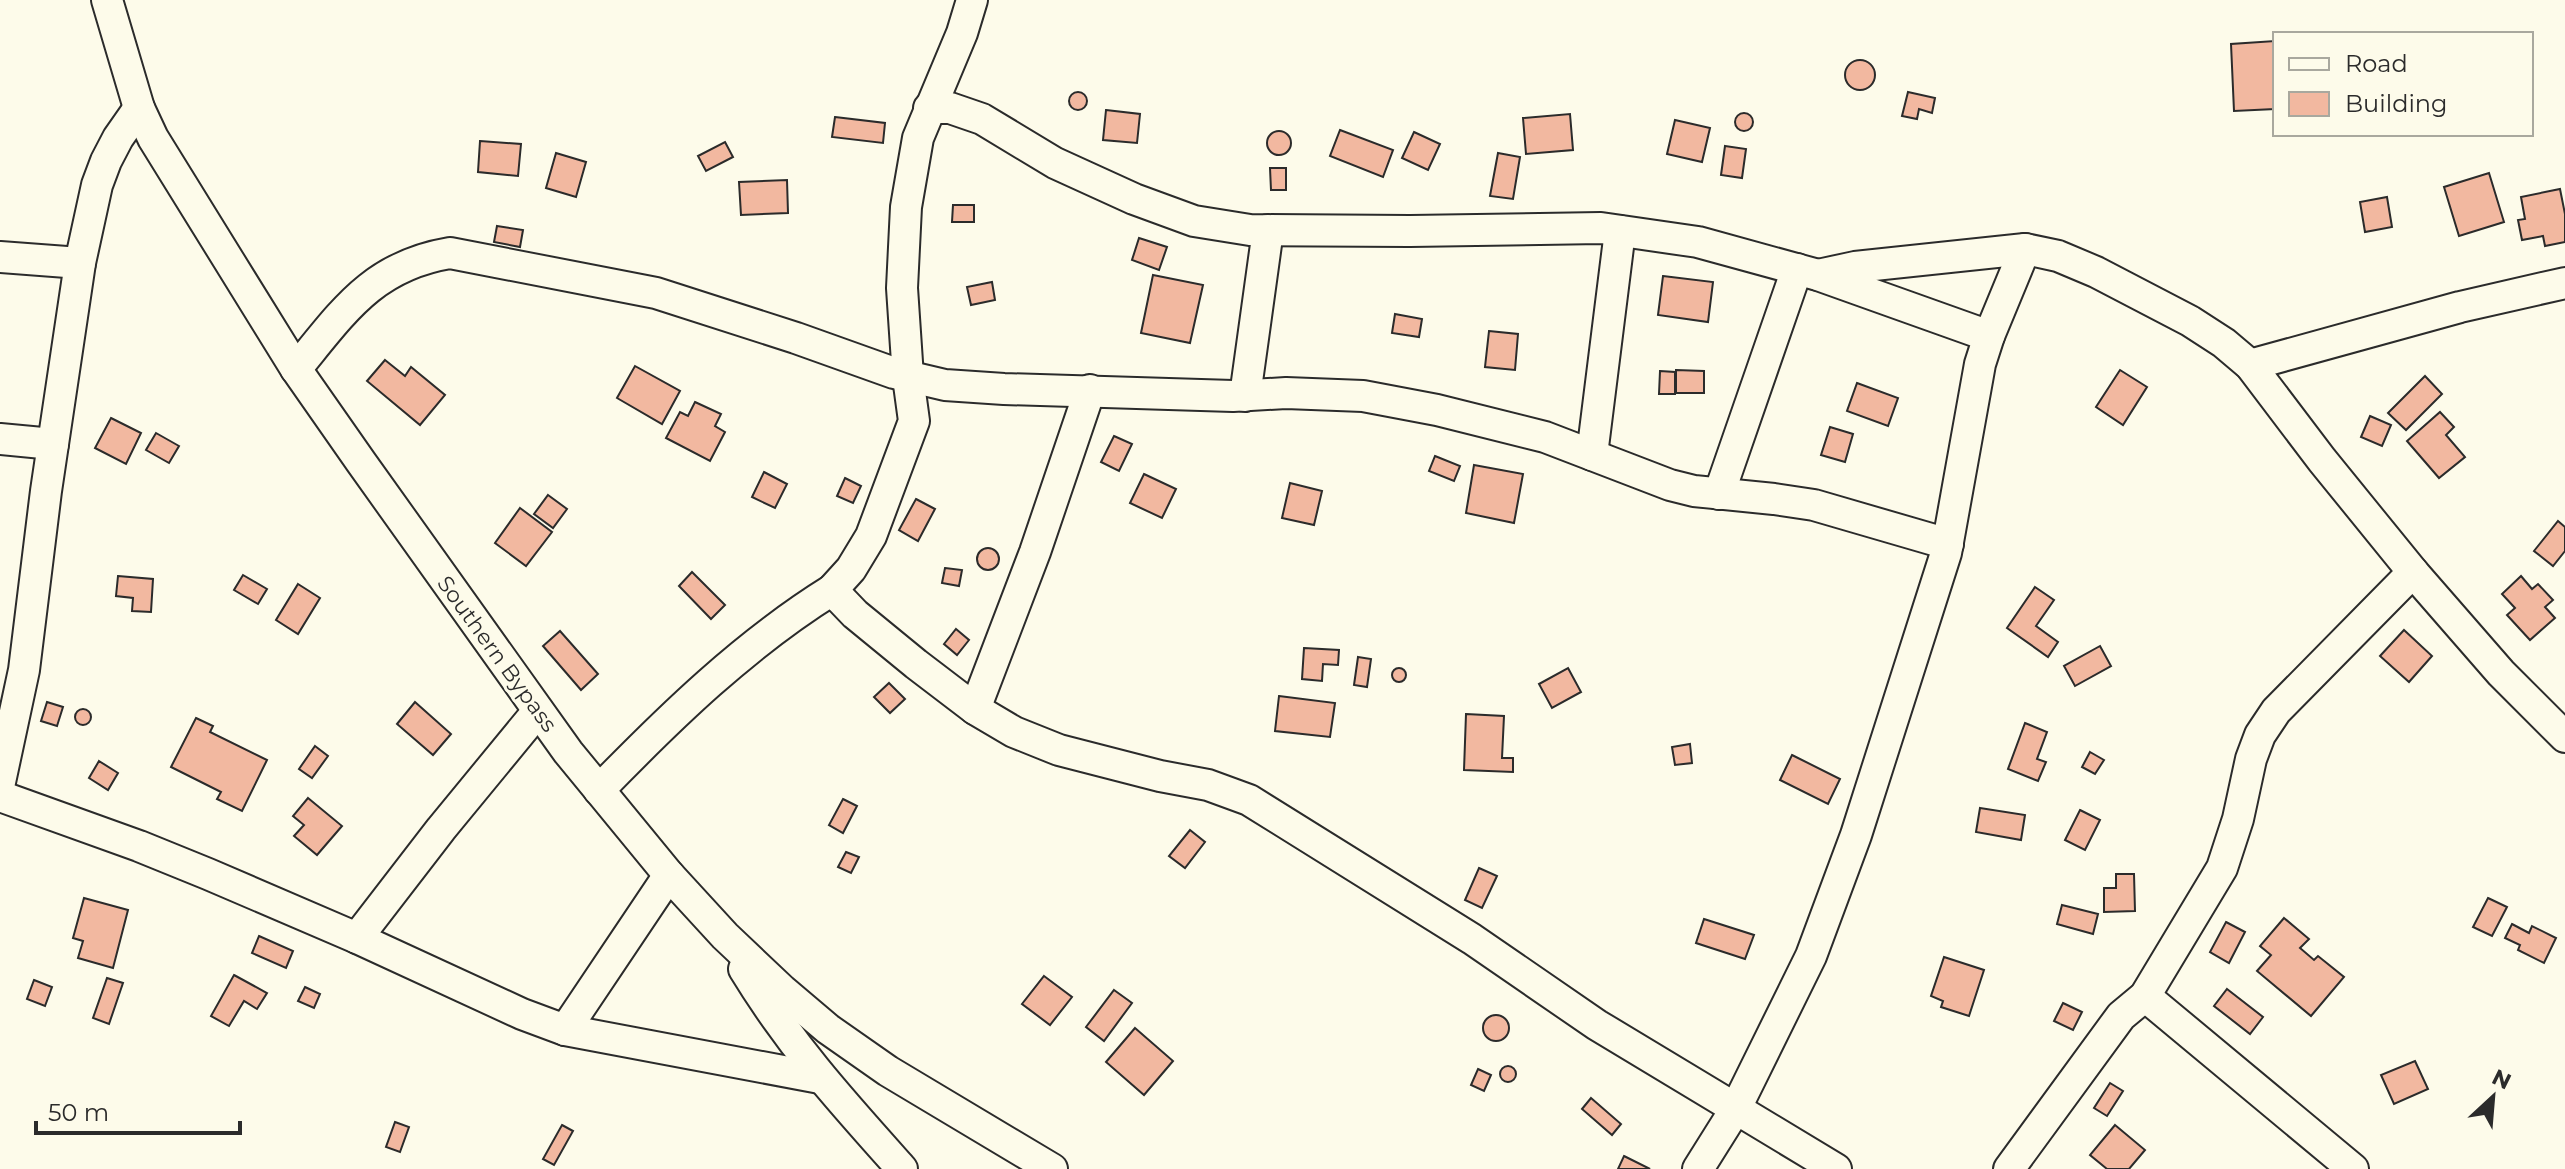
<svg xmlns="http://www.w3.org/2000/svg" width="2565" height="1169" viewBox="0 0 2565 1169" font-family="Montserrat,sans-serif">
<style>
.building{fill:#f2b8a0;stroke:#2b2b2b;stroke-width:2}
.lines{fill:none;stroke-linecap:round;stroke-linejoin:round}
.minor-casing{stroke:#2b2b2b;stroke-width:34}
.minor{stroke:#fdfbea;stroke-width:30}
.labels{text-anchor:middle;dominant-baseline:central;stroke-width:6;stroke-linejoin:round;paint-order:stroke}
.street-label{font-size:22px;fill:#2b2b2b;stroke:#fdfbea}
</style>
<rect width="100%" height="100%" fill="#fdfbea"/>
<!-- building -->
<g class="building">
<path d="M2275,41V109L2234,111L2231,44Z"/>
<circle cx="1860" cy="75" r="15"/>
<circle cx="1078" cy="101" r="9"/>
<path d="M1908,92L1935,98L1932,113L1919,109L1917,119L1902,116Z"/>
<path d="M1106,110L1140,114L1137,143L1103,140Z"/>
<circle cx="1744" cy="122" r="9"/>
<path d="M1570,114L1573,150L1526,154L1523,118Z"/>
<path d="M835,117L885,123L883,143L832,137Z"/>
<path d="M1675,120L1710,128L1702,162L1667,154Z"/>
<path d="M1340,130L1393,150L1383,177L1330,156Z"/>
<circle cx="1279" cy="143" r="12"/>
<path d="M1414,132L1440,144L1428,170L1402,158Z"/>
<path d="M480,141L521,144L518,176L478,172Z"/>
<path d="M725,142L733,157L706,171L698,156Z"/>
<path d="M1725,146L1746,149L1742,178L1721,175Z"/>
<path d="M556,153L586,162L576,197L546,188Z"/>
<path d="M1498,153L1520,157L1513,199L1490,196Z"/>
<path d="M1270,168H1286V190H1271Z"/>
<path d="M2489,173L2504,222L2459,236L2444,187Z"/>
<path d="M787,180L788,213L741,215L739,182Z"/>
<path d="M2560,189L2565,214V242L2545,246L2543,236L2522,240L2518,220L2525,219L2521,197Z"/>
<path d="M2387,197L2392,227L2365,232L2360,202Z"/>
<path d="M953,205H974V222H952Z"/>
<path d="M497,226L523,230L520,247L494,242Z"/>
<path d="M1139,238L1167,247L1159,270L1132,260Z"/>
<path d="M1153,275L1203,285L1190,343L1141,333Z"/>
<path d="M1663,276L1713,282L1708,322L1658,315Z"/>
<path d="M992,282L995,300L971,305L967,287Z"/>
<path d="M1395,314L1422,319L1419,337L1392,333Z"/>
<path d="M1489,331L1518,334L1515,370L1485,367Z"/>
<path d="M385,360L405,376L411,367L445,395L420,425L367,381Z"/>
<path d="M635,366L680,391L662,424L617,398Z"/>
<path d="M1676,370L1704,371V393H1676Z"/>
<path d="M2120,370L2147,387L2123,425L2096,407Z"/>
<path d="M1660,371L1675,372V394H1659Z"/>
<path d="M2425,376L2442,394L2406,430L2388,413Z"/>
<path d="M1857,383L1898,398L1888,426L1847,411Z"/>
<path d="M695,402L721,414L715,426L725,432L710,461L666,438L680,412L688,416Z"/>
<path d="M2440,412L2454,427L2446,435L2465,457L2439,478L2407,441Z"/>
<path d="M2370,416L2391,425L2382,446L2361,437Z"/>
<path d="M111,418L141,433L126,464L95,448Z"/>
<path d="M1830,427L1853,434L1845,462L1821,455Z"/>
<path d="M156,433L179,446L169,463L146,450Z"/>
<path d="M1114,436L1132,444L1119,471L1101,462Z"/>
<path d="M1435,456L1460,466L1454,481L1429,471Z"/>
<path d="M1474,465L1523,474L1514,523L1466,513Z"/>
<path d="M764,472L787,484L775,508L752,497Z"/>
<path d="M1144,474L1176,489L1162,518L1130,503Z"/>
<path d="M845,478L861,486L853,503L837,496Z"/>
<path d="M1290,483L1322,491L1314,525L1282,518Z"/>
<path d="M548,495L567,509L553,528L534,514Z"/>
<path d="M916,499L935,509L918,541L899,530Z"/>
<path d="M520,508L552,532L526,566L495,543Z"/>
<path d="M2558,521L2565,527V551L2553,566L2534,551Z"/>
<circle cx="988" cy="559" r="11"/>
<path d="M945,568L962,570L959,586L942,583Z"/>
<path d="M692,572L725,605L711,619L679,586Z"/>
<path d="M243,575L267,589L258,604L234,590Z"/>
<path d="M118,576L153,579L151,612L132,611L133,598L116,596Z"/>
<path d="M2521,576L2532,589L2538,584L2553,600L2545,607L2555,618L2530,640L2507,615L2515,608L2502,594Z"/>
<path d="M298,584L320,598L298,634L276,620Z"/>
<path d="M2035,587L2054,600L2036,626L2058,642L2048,657L2007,628Z"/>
<path d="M956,629L969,640L957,655L944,644Z"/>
<path d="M2404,630L2432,656L2409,682L2380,656Z"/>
<path d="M560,631L598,674L581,690L543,646Z"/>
<path d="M2100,646L2111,666L2075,686L2064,666Z"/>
<path d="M1304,648L1339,650L1338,665L1323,664L1322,681L1302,679Z"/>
<path d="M1358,657L1371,659L1367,687L1354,685Z"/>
<circle cx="1399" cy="675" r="7"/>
<path d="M1568,668L1581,692L1552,708L1539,684Z"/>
<path d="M889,683L905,699L890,713L874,697Z"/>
<path d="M1279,696L1335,703L1330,737L1275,731Z"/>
<path d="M47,702L63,707L57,726L41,721Z"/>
<path d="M415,702L451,734L433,755L397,724Z"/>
<circle cx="83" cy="717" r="8"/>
<path d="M1466,714L1504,716L1502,758H1513V772L1464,770Z"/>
<path d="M196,718L213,726L210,732L267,760L242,811L217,799L221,792L171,767Z"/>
<path d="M2025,723L2047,732L2037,759L2046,762L2038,781L2008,769Z"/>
<path d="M1690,744L1692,763L1675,765L1672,747Z"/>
<path d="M315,746L328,756L312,778L299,769Z"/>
<path d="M2090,752L2104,760L2095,774L2082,767Z"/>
<path d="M1792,755L1840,779L1828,804L1780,780Z"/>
<path d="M99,761L118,773L108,790L89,778Z"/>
<path d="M308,798L342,826L317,855L294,836L304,825L293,816Z"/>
<path d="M843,799L857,806L843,833L829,825Z"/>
<path d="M1980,808L2025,815L2021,840L1976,832Z"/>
<path d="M2080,810L2100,820L2085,850L2065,840Z"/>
<path d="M1190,830L1205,842L1185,868L1169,856Z"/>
<path d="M846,852L859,857L851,873L838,867Z"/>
<path d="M1479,868L1497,876L1482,908L1465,900Z"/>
<path d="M2116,874H2134L2135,911L2104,912V888H2116Z"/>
<path d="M84,898L128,910L113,968L78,958L83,941L73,938Z"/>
<path d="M2488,898L2507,907L2492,936L2473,927Z"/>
<path d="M2062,905L2098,914L2093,934L2057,924Z"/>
<path d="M2284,918L2309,939L2300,948L2314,960L2318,956L2344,977L2311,1016L2257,971L2271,955L2260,946Z"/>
<path d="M1704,919L1754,935L1745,959L1696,943Z"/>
<path d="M2226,922L2245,932L2229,963L2210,952Z"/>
<path d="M2512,924L2529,933L2532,926L2556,938L2544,963L2518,950L2520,945L2505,938Z"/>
<path d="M259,936L293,951L286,968L252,953Z"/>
<path d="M1944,957L1984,970L1969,1016L1941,1007L1943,1001L1931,996Z"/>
<path d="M234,975L267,993L257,1009L244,1001L229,1026L211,1016Z"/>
<path d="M1044,976L1072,997L1050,1025L1022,1004Z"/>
<path d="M107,978L123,983L109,1024L93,1018Z"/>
<path d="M34,980L52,987L45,1006L27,999Z"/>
<path d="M305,987L320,994L314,1008L298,1001Z"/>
<path d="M2227,989L2263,1017L2250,1034L2214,1006Z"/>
<path d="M1114,990L1132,1003L1104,1041L1086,1027Z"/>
<path d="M2063,1003L2082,1012L2073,1030L2054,1021Z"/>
<circle cx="1496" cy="1028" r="13"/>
<path d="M1135,1028L1173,1061L1144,1095L1106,1062Z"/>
<path d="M2415,1061L2428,1089L2394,1104L2381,1075Z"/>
<circle cx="1508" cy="1074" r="8"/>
<path d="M1478,1069L1491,1075L1484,1091L1471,1085Z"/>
<path d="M2110,1083L2123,1091L2107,1116L2094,1108Z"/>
<path d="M1591,1098L1621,1124L1612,1135L1582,1109Z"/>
<path d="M395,1122L409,1127L400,1152L386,1147Z"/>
<path d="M562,1125L573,1131L554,1165L543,1159Z"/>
<path d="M2115,1125L2145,1150L2129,1169H2107L2090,1155Z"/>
<path d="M1624,1156L1650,1169H1618Z"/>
</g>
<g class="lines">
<defs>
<g id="minor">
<path d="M107,0L139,108L153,138L296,369L361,462L568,752L669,875L725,936L782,990L828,1029L888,1071L1052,1169"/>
<path d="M929,108H950L982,119L1055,163L1134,199L1194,221L1250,230L1410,231L1601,228L1698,242L1818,275L1989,336"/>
<path d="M0,257L80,263"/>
<path d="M1818,275L1855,267L2025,249"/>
<path d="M2250,365L2460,307L2565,283"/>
<path d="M296,369C343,312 372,266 450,253L656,293L796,338L894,373L945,385L1004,389L1233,396L1286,393L1363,396L1437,410L1545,437L1670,485L1694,491L1774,499L1814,505L1948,544"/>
<path d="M1245,396L1268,230"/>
<path d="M0,439L53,444"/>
<path d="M1592,455L1620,231"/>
<path d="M1719,494L1797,269"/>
<path d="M832,590L851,569L871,536L914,421L908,377L902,288L906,207L918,138L962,33L972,0"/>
<path d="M975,709L1035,552L1090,390"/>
<path d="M0,782L24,670L46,491L80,263L97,185L106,161L118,138L139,108"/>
<path d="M599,790C670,717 745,644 832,590L855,614L916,664L975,709L1014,732L1059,750L1160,776L1208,785L1249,800L1472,939L1597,1025L1836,1169"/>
<path d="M0,796L139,846L208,874L357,938L522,1014L565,1030L820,1078"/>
<path d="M357,938L441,829L538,711"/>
<path d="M744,969C791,1046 842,1102 902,1169"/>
<path d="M2145,996L2353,1169"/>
<path d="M565,1030L669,875"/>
<path d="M1698,1169L1735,1110L1811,956L1856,835L1946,553L1980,364L1989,336L2025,249L2058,256L2096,272L2190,321L2224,343L2250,365L2322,460L2413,572L2501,673L2565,737"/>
<path d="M2009,1169L2121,1016L2145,996L2222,868L2238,819L2251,759L2260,735L2276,711L2413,572"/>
</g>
</defs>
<!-- minor casing -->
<use href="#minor" class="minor-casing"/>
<!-- minor -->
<use href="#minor" class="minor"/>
</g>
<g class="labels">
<!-- street labels -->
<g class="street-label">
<text transform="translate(497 654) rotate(54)">Southern Bypass</text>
</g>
</g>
<!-- legend -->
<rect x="2273" y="32" width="260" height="104" fill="#fdfbea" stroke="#a9a89e" stroke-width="2"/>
<rect x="2289" y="58" width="40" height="12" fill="#fdfbea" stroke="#a9a89e" stroke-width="2"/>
<text x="2345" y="72" font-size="24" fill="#2b2b2b">Road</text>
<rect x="2289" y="92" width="40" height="24" fill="#f2b8a0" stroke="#a9a89e" stroke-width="2"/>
<text x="2345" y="112" font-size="24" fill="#2b2b2b">Building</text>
<!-- north arrow -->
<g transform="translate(2493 1097) rotate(26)" stroke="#fdfbea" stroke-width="6" paint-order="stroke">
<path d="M0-6L14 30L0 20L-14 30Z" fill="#2b2b2b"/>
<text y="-12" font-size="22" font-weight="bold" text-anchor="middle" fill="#2b2b2b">N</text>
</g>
<!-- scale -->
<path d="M36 1121v12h204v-12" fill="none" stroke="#2b2b2b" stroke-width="4"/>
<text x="48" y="1121" font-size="24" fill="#2b2b2b" stroke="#fdfbea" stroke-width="6" paint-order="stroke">50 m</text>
</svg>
